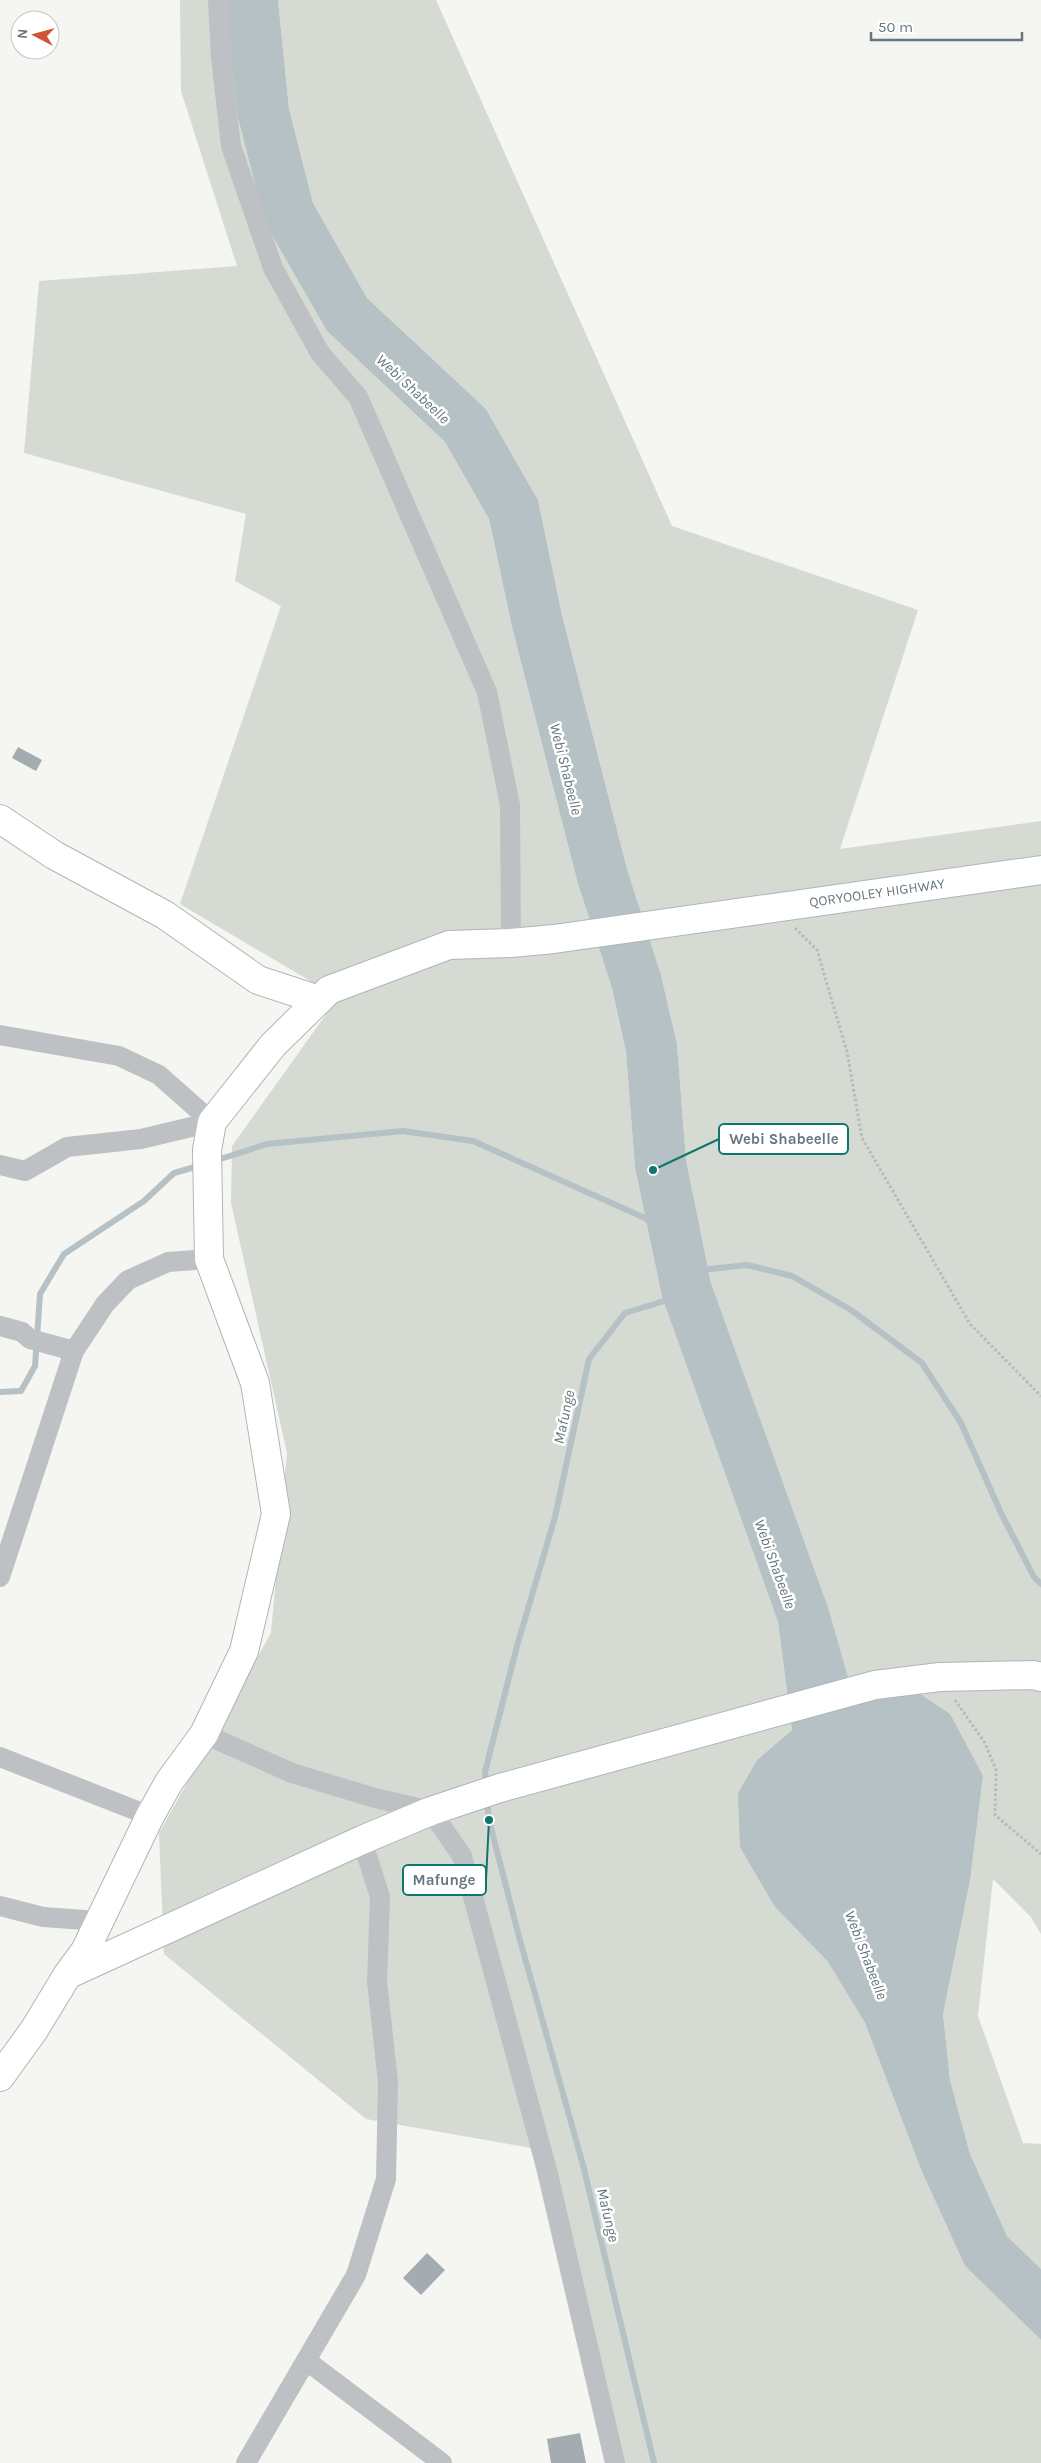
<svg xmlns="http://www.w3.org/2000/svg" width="1041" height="2463" viewBox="0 0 1041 2463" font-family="Karla,sans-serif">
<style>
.green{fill:#d5dad2}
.water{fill:#b5c1c4}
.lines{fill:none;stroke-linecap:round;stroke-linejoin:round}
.stream{stroke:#b5c1c4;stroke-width:6}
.building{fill:#a5acb1}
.secondary-casing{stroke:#afb5b9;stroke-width:30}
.path{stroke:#b7babc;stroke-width:3;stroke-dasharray:2.5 2.5;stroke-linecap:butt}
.street{stroke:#bdc1c4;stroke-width:20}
.secondary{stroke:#fff;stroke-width:28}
.labels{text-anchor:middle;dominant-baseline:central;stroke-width:5;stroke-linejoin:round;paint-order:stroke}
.street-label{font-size:14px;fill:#677681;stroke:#fff}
.water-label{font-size:15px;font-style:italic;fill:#63777d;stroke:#fff}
.leader{fill:none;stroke:#0f766e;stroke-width:2}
.callout-dot{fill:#0f766e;stroke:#fff;stroke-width:2}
.callout{fill:#fff;stroke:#0f766e;stroke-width:2}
.callout-label{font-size:15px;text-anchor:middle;font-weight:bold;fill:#677681}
</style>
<rect width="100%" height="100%" fill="#f5f5f2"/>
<!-- green -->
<g class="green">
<path d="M180,0H226L225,10L238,118L265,223L327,331L445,442L489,519L512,627L578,884L612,988L626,1052L635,1168L662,1297L778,1622L792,1730L758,1759L775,1907L828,1962L865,2023L922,2172L965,2266L1041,2340V2463H605L531,2148L366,2119L164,1954L159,1833L271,1633L287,1453L231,1203L232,1146L327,1013L312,982L180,904L281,606L235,581L246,514L24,453L39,281L237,266L181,91Z"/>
<path d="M278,0H436L672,526L918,610L840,849L1041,821V1934L1031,1917L993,1879L978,2016L1023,2143L1041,2144V2269L1007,2236L970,2154L950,2080L943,2014L970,1881L983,1775L889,1695L856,1705L829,1610L711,1283L686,1160L677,1044L661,975L627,869L562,615L538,500L486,409L367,298L313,203L289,109Z"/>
</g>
<!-- water -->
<path class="water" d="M226,0H278L289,109L313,203L367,298L486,409L538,500L562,615L627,869L661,975L677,1044L686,1160L711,1283L829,1610L856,1705L889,1695L920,1694L950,1714L983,1776L970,1881L943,2014L950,2080L970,2154L1007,2236L1041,2269V2340L965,2266L922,2172L865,2023L828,1962L775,1907L740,1847L738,1793L758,1759L792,1730L778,1622L662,1297L635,1168L626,1052L612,988L578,884L512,627L489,519L445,442L327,331L265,223L238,118L225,10Z"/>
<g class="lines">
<!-- stream -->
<g class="stream">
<path d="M214,1161L267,1144L403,1131L473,1141L645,1218L651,1223"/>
<path d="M701,1270L747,1265L792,1276L851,1310L922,1363L961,1423L1001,1513L1034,1577L1041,1584"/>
<path d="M0,1392L21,1391L35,1366L40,1294L64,1254L144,1201L174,1173L202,1165"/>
<path d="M486,1787L485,1772L517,1646L555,1517L589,1359L625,1313L671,1299"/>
<path d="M487,1799L489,1820L518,1933L583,2165L654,2463"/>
</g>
</g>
<!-- building -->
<g class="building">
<path d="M18,747L42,760L36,771L12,758Z"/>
<path d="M427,2253L445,2270L421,2295L403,2278Z"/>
<path d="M580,2433L586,2463H551L547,2439Z"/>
</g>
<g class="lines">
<defs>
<g id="secondary">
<path d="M0,819L54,855L165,915L258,980L319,1000"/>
<path d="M69,1974L362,1840L431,1811L500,1788L875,1685L940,1677L1034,1675L1041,1677"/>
<path d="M0,2077L34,2030L68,1974L85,1951L150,1816L169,1782L204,1734L244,1651L276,1514L255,1383L209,1259L207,1150L212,1122L273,1045L329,990L449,945L511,943L554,939L1041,870"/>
</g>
</defs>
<!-- secondary casing -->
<use href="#secondary" class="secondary-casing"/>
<!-- path -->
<g class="path">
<path d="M795,928L817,950L847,1052L862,1138L970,1324L1041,1396"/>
<path d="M955,1700L985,1743L996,1770L995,1815L1041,1854"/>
</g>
<!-- street -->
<g class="street">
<path d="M218,0L221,57L231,146L273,268L320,353L358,397L487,692L510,805L511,943"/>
<path d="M0,1035L119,1056L159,1075L212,1122"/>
<path d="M0,1165L25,1171L67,1147L141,1139L212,1122"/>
<path d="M0,1326L22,1332L30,1339L74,1351"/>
<path d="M0,1577L74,1351L105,1304L128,1280L168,1262L209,1259"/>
<path d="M204,1734L292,1773L375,1798L431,1811L462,1856L548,2174L615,2463"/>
<path d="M0,1757L150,1816"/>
<path d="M0,1906L43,1917L99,1921"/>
<path d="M307,2361L442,2463"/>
<path d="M246,2463L356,2275L386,2179L388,2083L377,1981L380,1897L362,1840"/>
</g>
<!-- secondary -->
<use href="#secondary" class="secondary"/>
</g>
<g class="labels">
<!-- street labels -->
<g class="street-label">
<text transform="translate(877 893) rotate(-8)">QORYOOLEY HIGHWAY</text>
</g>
<!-- water labels -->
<g class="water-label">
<text transform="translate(413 389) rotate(43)">Webi Shabeelle</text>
<text transform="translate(566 769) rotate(76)">Webi Shabeelle</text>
<text transform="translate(564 1417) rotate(-78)">Mafunge</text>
<text transform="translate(775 1564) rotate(70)">Webi Shabeelle</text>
<text transform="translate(866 1955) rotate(69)">Webi Shabeelle</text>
<text transform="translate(608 2215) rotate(77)">Mafunge</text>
</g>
</g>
<!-- callouts -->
<path class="leader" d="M653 1170L719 1139M489 1820L486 1880"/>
<g class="callout-dot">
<circle cx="653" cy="1170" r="5"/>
<circle cx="489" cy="1820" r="5"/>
</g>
<g class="callout">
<rect x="719" y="1124" width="129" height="30" rx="5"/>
<rect x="403" y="1865" width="83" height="30" rx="5"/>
</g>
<g class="callout-label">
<text x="784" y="1144">Webi Shabeelle</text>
<text x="444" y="1885">Mafunge</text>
</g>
<!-- north arrow -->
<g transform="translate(35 35) rotate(276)"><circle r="24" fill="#ffffff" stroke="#c2c8cd"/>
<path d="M0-4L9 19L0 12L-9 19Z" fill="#d25436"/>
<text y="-8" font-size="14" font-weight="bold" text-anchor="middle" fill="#677681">N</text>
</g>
<!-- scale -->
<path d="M871 32v8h151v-8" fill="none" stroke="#677681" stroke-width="2.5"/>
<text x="878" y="32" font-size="15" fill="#677681" stroke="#ffffff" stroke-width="4" paint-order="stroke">50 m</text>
</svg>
